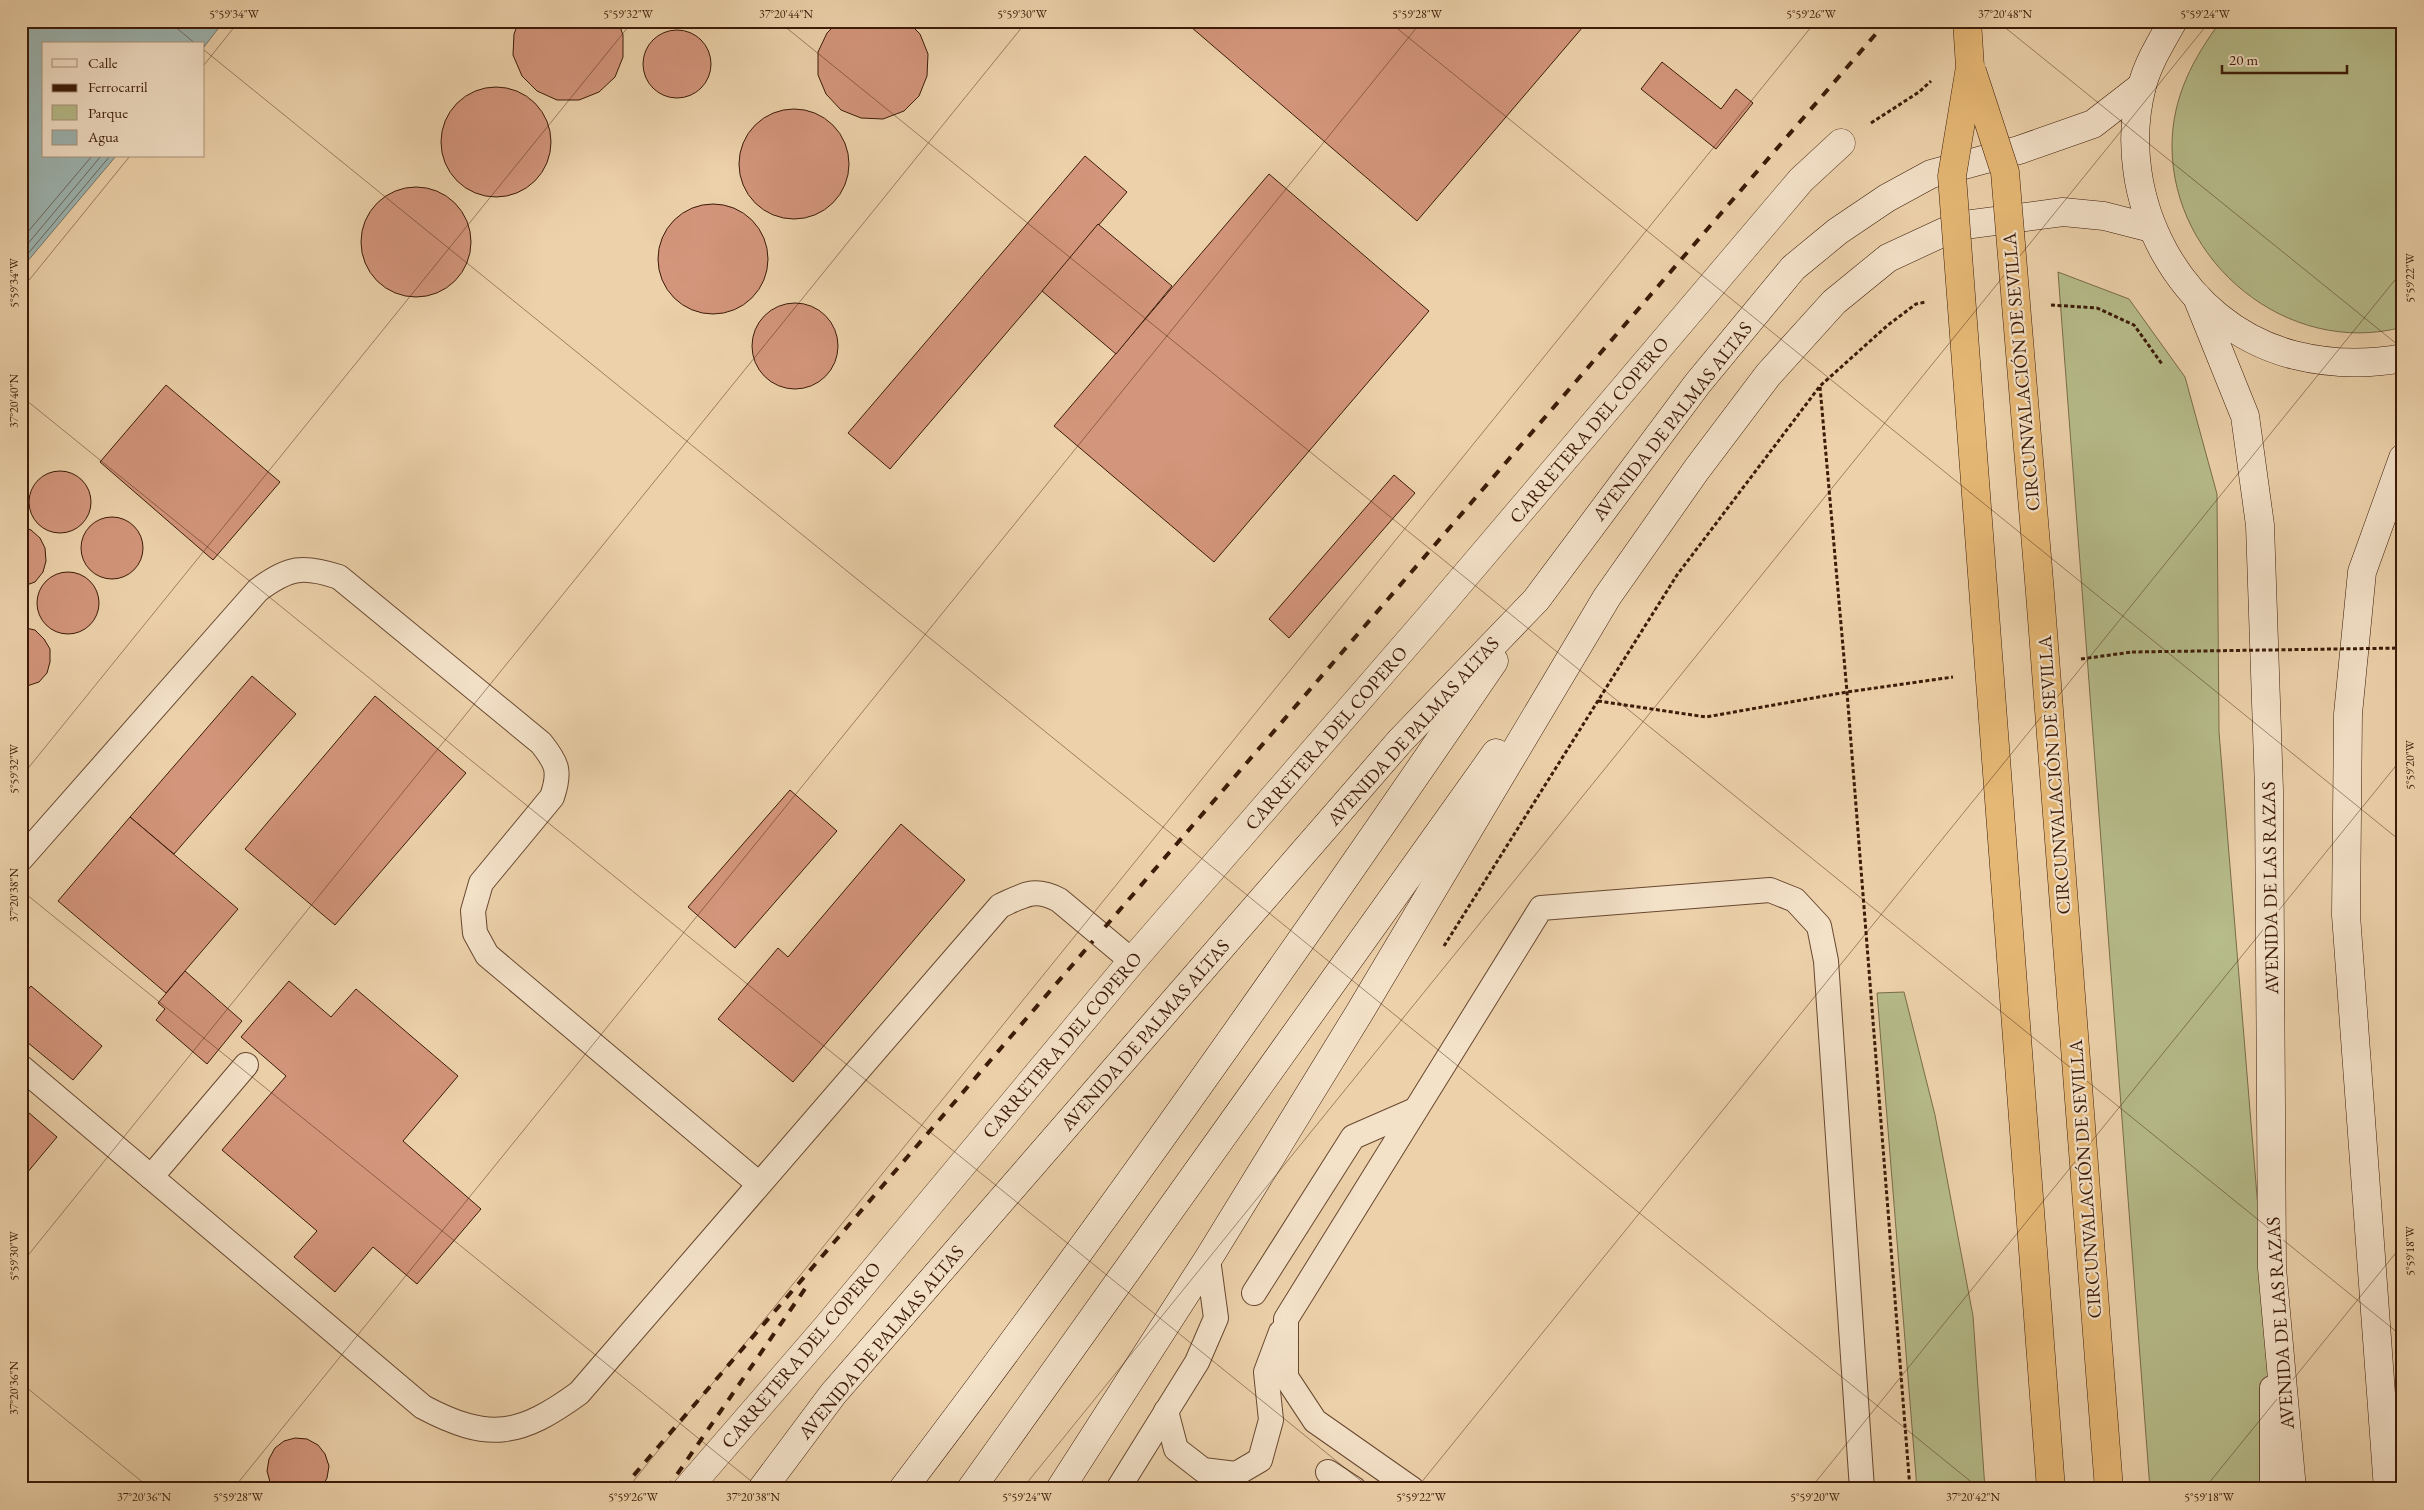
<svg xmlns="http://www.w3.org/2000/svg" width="2424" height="1510" viewBox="0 0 2424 1510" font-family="'EB Garamond',serif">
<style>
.green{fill:#b6bc8a;stroke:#796c49}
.water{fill:#9cb5b2;stroke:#76776e}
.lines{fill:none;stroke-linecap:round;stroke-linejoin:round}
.shore{stroke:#6c685d;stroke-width:1}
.building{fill:#d3957b;stroke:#3c1b08}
.lane-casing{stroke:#684830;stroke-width:26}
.street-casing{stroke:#684830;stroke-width:29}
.secondary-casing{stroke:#3c1b08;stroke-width:29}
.path{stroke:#3c1b08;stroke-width:3;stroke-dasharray:4 2.5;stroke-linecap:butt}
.lane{stroke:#f3e1c8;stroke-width:24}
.street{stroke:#f3e1c8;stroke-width:28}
.secondary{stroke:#f3e1c8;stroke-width:28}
.rail{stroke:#3c1b08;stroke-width:4;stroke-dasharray:9 9;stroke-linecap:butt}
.highway-bridge-casing{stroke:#3c1b08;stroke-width:29;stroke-linecap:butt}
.path-bridge{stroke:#3c1b08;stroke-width:3;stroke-dasharray:4 2.5;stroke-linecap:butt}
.highway-bridge{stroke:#e6b875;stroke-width:28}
.ticks{fill:none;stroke:#3c1b08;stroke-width:1;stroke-opacity:0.45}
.labels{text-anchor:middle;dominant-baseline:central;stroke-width:4.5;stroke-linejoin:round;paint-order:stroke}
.street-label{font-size:19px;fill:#3c1b08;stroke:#f3e1c8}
.neatline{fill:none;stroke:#3c1b08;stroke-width:2}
.ticks-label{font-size:12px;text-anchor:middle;fill:#3c1b08}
</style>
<rect width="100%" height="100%" fill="#ecd1aa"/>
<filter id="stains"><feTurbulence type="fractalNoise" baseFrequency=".004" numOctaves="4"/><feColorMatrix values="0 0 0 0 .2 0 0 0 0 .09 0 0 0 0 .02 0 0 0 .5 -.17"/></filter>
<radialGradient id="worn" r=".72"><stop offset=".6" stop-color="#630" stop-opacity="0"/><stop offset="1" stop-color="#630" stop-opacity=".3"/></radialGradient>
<!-- green -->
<g class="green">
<path d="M2221,21H2403V327C2288,358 2172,262 2172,146C2172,98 2193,58 2221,21Z"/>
<path d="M2058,272L2129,299L2185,377L2217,494L2219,732L2281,1489H2150Z"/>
<path d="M1904,992L1935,1115L1973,1316L1985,1489H1917L1877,993Z"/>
</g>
<!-- water -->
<path class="water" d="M21,21H224L204,47V44H44V156H116L21,269Z"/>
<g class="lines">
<!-- shore -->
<g class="shore">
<path d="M21,240L92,156"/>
<path d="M21,252L101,156"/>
<path d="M21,262L110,156"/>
</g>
</g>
<!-- building -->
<g class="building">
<path d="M519,21H618L623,35V57L615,77L599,92L579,100H557L537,91L522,76L513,55L514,34Z"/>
<path d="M839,21H907L920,34L928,54L927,76L919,96L904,111L883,119L861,118L841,110L826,94L818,75V52L827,33Z"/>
<path d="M932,21H970L961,25H939Z"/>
<path d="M1184,21H1588L1417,221Z"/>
<circle cx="677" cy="64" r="34"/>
<path d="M1662,62L1721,109L1736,89L1753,103L1716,149L1641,89Z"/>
<circle cx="496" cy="142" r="55"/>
<circle cx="794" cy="164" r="55"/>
<path d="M1085,156L1127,192L890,469L848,433Z"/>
<path d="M1269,174L1429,311L1214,562L1054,426Z"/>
<circle cx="416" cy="242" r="55"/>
<circle cx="713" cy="259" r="55"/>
<path d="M1098,224L1172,286L1116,354L1042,291Z"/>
<circle cx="795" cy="346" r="43"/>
<path d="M166,385L280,482L213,560L100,462Z"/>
<circle cx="60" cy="502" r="31"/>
<path d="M1394,475L1415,493L1289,638L1269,619Z"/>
<circle cx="112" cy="548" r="31"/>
<path d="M21,526L31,530L40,538L45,548L46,561L43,572L35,582L21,587Z"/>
<circle cx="68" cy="603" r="31"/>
<path d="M21,627L35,630L44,639L50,649V662L47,673L39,682L21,688Z"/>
<path d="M252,676L296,714L174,854L130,817Z"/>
<path d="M375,696L466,773L335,925L245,849Z"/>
<path d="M790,790L837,831L735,948L688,907Z"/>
<path d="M130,817L238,909L166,993L58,901Z"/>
<path d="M901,824L965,880L793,1082L718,1019L778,948L788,957Z"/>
<path d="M185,971L242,1021L207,1064L156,1020L165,1009L158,1003Z"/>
<path d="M289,981L331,1017L356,989L458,1076L403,1141L481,1209L417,1284L373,1247L335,1292L294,1257L317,1231L222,1150L286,1076L241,1037Z"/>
<path d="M31,986L102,1046L73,1080L21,1037V997Z"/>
<path d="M21,1106L57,1137L21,1180Z"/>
<path d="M295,1438L307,1439L318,1445L325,1454L329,1466L327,1478L321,1489H276L270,1482L267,1471L269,1459L275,1448L284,1441Z"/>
<path d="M354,1485L365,1486L370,1489H342Z"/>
</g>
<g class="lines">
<defs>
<g id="lane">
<path d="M21,859L258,590C289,567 303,565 339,577L541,743C557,763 561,771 552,797L481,883L473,911L475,933L487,955L759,1184"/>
<path d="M21,1067L423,1407C489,1442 520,1436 579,1393L1000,906C1024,895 1034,887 1059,900L1132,961"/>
<path d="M151,1177L246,1065"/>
<path d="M1254,1293L1353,1137L1415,1110"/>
<path d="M1166,1411L1176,1449L1203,1470L1236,1474L1260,1460L1271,1420L1266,1372L1281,1332"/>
<path d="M1328,1472L1354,1489"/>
<path d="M1118,1489L1197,1362L1216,1318L1208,1259"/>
<path d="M1412,1489L1315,1421L1286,1377V1319L1541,908L1770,890L1795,900L1819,926L1826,961L1862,1489"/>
<path d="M2272,1489V1388"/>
</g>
<path id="street" d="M687,1489L827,1327L1132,961L1431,616L1801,180L1841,143"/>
<g id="secondary">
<path d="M2173,21C2161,42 2148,63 2142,86C2113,197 2179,326 2294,355C2330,364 2366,365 2403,358"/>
<path d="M2197,297L2245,416L2260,525L2269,790L2272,1268L2292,1489"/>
<path d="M762,1489L833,1394L1401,740L1536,600L1698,383L1793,268L1838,231L1887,198L1931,174L2019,150L2093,124L2142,86"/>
<path d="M903,1489C1108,1219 1303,941 1494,661"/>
<path d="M971,1489L1496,753"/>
<path d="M1060,1489L1208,1259L1358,1015L1607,597L1697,469L1768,375L1834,302L1888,258L1957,226L2063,212L2104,216L2151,228"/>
<path d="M2388,1489L2346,915L2348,714L2362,572L2403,458"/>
</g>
</defs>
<!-- lane casing -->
<use href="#lane" class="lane-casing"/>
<!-- street casing -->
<use href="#street" class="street-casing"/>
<!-- secondary casing -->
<use href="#secondary" class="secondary-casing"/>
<!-- path -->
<g class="path">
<path d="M1871,123L1919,92L1931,81"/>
<path d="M2051,305L2097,308L2134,325L2162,364"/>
<path d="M1820,387L1847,692L1910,1489"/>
<path d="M2081,659L2132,652"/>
<path d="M1598,701L1706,717L1847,692L1953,677"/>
<path d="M1444,946L1677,575L1820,386L1888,325L1916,304L1926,302"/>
</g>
<!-- lane -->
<use href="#lane" class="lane"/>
<!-- street -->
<use href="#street" class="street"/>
<!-- secondary -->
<use href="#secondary" class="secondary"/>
<!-- rail -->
<g class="rail">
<path d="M1105,927L1887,21"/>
<path d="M622,1489L1093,941"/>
<path d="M667,1489L809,1283"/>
</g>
<defs>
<g id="highway-bridge">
<path d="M1967,21L1970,67L1952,176L2051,1489"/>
<path d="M1972,71L2005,172L2040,593L2109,1489"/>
</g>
</defs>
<!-- highway-bridge casing -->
<use href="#highway-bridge" class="highway-bridge-casing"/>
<!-- path-bridge -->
<path class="path-bridge" d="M2132,652L2403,648"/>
<!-- highway-bridge -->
<use href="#highway-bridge" class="highway-bridge"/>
</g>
<!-- ticks -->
<path class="ticks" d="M168,21L196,44M778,21L2403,1337M1388,21L2403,843M1997,21L2403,349M204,50L1980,1489M204,65L239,21M21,290L130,156M21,396L1371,1489M21,777L633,21M21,890L761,1489M21,1264L1027,21M21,1383L151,1489M233,1489L1422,21M627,1489L1816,21M1022,1489L2210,21M1416,1489L2403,270M1810,1489L2403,757M2204,1489L2403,1244"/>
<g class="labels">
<!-- street labels -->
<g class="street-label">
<text transform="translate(2021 372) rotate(-95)">CIRCUNVALACIÓN DE SEVILLA</text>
<text transform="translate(1672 421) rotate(-52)">AVENIDA DE PALMAS ALTAS</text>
<text transform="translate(1589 430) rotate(-50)">CARRETERA DEL COPERO</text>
<text transform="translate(1413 731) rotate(-48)">AVENIDA DE PALMAS ALTAS</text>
<text transform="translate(1326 738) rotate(-49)">CARRETERA DEL COPERO</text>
<text transform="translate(2054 775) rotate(-94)">CIRCUNVALACIÓN DE SEVILLA</text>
<text transform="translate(2270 888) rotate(-91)">AVENIDA DE LAS RAZAS</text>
<text transform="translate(1145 1035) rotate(-49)">AVENIDA DE PALMAS ALTAS</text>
<text transform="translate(1062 1045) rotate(-50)">CARRETERA DEL COPERO</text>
<text transform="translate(2085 1179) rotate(-94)">CIRCUNVALACIÓN DE SEVILLA</text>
<text transform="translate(2280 1323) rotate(-94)">AVENIDA DE LAS RAZAS</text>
<text transform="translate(881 1342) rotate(-50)">AVENIDA DE PALMAS ALTAS</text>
<text transform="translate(801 1355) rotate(-50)">CARRETERA DEL COPERO</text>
</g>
</g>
<!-- margin -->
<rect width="2424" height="1510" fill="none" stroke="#ecd1aa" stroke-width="55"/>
<!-- legend -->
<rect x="42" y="42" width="162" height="115" fill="#f3e1c8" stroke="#aa927b"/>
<rect x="52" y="59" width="25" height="8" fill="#f3e1c8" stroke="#aa927b"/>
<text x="88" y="68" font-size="15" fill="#3c1b08">Calle</text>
<rect x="52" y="84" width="25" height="8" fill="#3c1b08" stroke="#aa927b"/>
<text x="88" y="92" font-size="15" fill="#3c1b08">Ferrocarril</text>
<rect x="52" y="105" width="25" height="15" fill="#b6bc8a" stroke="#aa927b"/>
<text x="88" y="118" font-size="15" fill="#3c1b08">Parque</text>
<rect x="52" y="130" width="25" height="15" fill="#9cb5b2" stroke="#aa927b"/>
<text x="88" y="142" font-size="15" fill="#3c1b08">Agua</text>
<!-- scale -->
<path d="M2222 65v8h125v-8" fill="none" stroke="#3c1b08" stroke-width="2.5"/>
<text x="2229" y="65" font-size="15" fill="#3c1b08" stroke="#f3e1c8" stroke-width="4" paint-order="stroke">20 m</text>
<rect x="28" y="28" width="2368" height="1454" class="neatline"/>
<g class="ticks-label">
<text x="234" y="18">5°59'34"W</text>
<text x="628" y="18">5°59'32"W</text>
<text x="786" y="18">37°20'44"N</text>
<text x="1022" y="18">5°59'30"W</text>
<text x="1417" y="18">5°59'28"W</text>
<text x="1811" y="18">5°59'26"W</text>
<text x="2005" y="18">37°20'48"N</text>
<text x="2205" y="18">5°59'24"W</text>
<text transform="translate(2410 278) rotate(-90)" y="4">5°59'22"W</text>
<text transform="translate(14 283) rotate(-90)" y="4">5°59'34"W</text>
<text transform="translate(14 401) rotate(-90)" y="4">37°20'40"N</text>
<text transform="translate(2410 765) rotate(-90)" y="4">5°59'20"W</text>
<text transform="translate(14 769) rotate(-90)" y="4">5°59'32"W</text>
<text transform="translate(14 895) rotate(-90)" y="4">37°20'38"N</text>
<text transform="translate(2410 1251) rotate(-90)" y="4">5°59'18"W</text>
<text transform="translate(14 1256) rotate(-90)" y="4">5°59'30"W</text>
<text transform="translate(14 1388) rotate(-90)" y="4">37°20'36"N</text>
<text x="144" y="1501">37°20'36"N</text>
<text x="238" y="1501">5°59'28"W</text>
<text x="633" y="1501">5°59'26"W</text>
<text x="753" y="1501">37°20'38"N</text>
<text x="1027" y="1501">5°59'24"W</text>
<text x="1421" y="1501">5°59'22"W</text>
<text x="1815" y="1501">5°59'20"W</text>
<text x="1973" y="1501">37°20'42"N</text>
<text x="2209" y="1501">5°59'18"W</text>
</g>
<rect width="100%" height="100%" filter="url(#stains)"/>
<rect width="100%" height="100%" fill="url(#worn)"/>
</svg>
